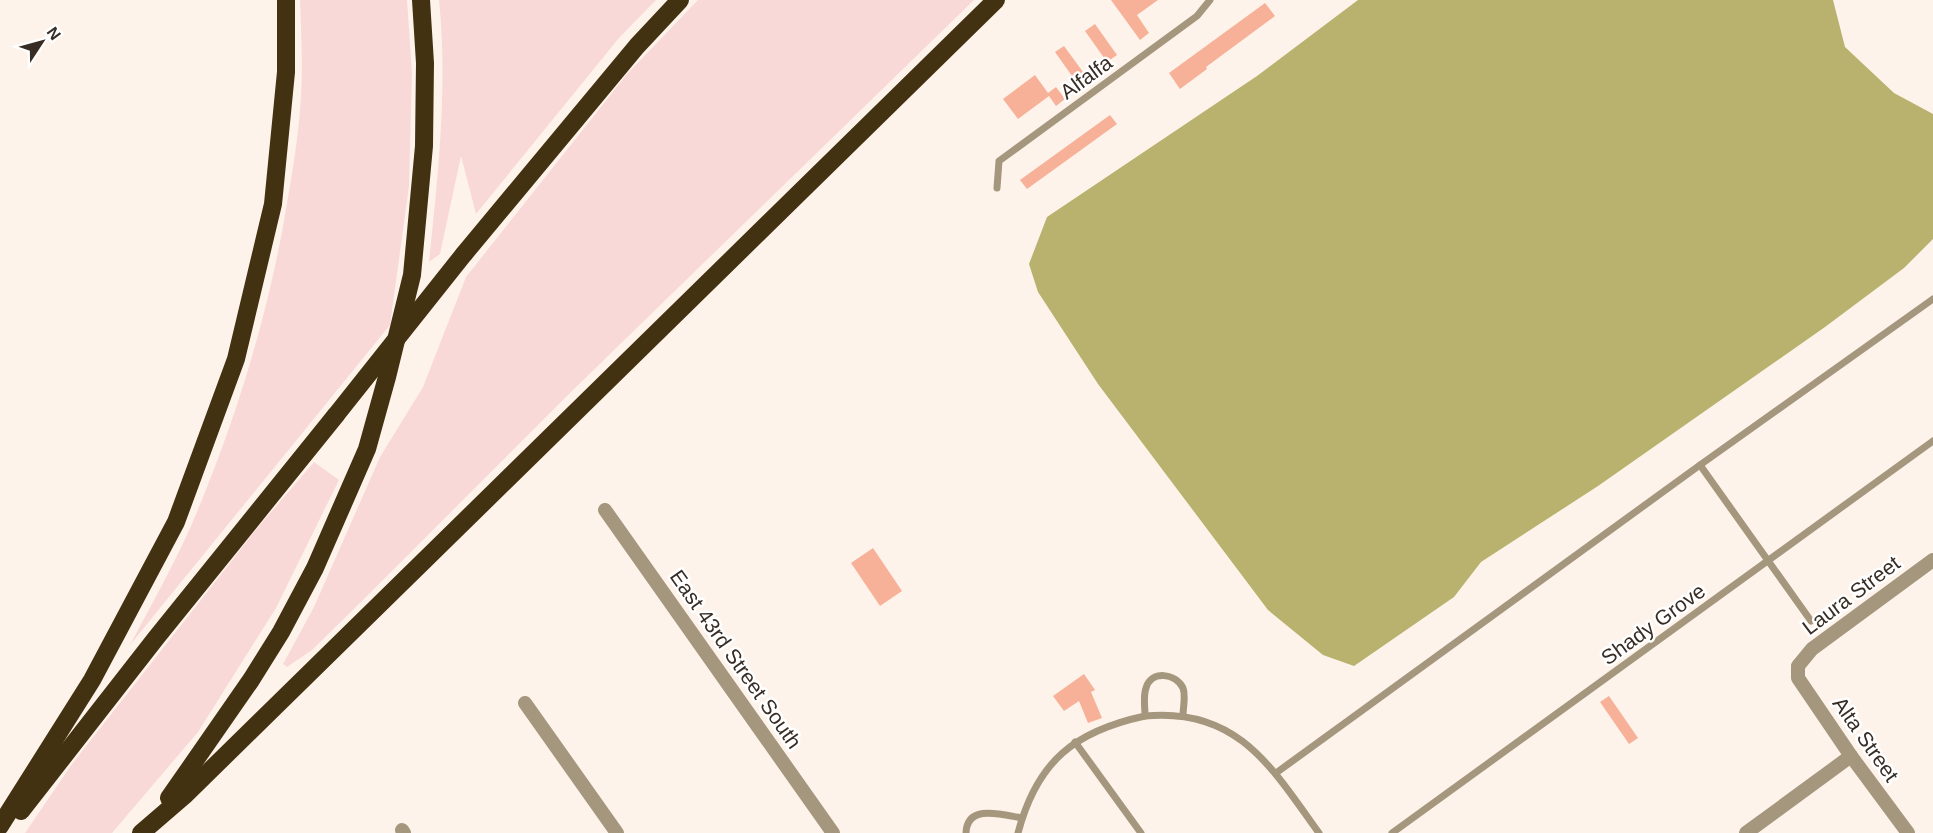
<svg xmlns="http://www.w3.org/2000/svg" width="1933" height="833" viewBox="0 0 1933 833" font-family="Helvetica,sans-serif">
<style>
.green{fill:#f9d9d8}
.water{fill:#b8b26e}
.building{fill:#f7b198}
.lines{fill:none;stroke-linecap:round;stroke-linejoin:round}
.service{stroke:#a5977d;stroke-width:7}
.minor{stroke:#a5977d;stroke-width:14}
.motorway{stroke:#423211;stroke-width:18}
.motorway-bridge{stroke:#423211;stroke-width:18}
.labels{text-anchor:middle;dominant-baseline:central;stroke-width:5;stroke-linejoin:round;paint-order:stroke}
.street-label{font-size:21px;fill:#372d25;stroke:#fff}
</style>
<rect width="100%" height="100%" fill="#fef3ea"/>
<!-- green -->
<g class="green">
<path d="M300,0H407L412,73L409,186L390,325L130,645C153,601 178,558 197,512C236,418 266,321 284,221C291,180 299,137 301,95C303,64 301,32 300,0Z"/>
<path d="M439,0H656L619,38L476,214L461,156L440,254L429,262C438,175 448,87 439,0Z"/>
<path d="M698,0H974L572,391L362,601L312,650L287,667L283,664L314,607L380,457L423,387L466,277L627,74Z"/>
<path d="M314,462L339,480L276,608L198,732L112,833H25L72,764L259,526Z"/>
</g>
<!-- water -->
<path class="water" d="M1358,0H1833L1845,47L1894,93L1933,114V239L1904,268L1825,327L1598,486L1481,562L1454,597L1354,666L1323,655L1268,610L1098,384L1038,292L1029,264L1047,217L1257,76Z"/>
<!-- building -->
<g class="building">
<path d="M1111,0H1158L1137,15L1149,33L1140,40Z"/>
<path d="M1265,3L1275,16L1206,67L1207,69L1180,89L1169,73Z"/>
<path d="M1095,24L1117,55L1107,62L1085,31Z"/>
<path d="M1064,46L1086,76L1077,83L1055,52Z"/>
<path d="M1035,75L1048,93L1056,87L1065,99L1056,106L1049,96L1018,119L1003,99Z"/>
<path d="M1110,115L1117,124L1027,189L1020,180Z"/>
<path d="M873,548L902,591L880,606L851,563Z"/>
<path d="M1084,674L1095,690L1091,692L1102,718L1088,723L1079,701L1064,711L1053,696Z"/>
<path d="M1609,696L1638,738L1629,744L1600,702Z"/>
</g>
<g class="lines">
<!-- service -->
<g class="service">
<path d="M997,188L999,161L1197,16L1210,0"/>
<path d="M1700,465L1811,621"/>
<path d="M1145,716C1238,707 1272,768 1319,833"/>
<path d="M1075,742L1141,833"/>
<path d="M1276,773L1700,465L1933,299"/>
<path d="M966,833C967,803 1003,815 1022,818"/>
<path d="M1018,833C1037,761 1075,731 1145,716C1145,707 1143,696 1146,688C1151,670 1176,673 1183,688C1186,696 1183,707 1183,716"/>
<path d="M1392,833L1933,441"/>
</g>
<!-- minor -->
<g class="minor">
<path d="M605,510L833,833"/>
<path d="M525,703L617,833"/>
<path d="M402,830L404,833"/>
<path d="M1746,833L1851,756"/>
<path d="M1908,833L1851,756L1798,678V666L1812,649L1933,560"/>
</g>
<!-- motorway -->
<g class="motorway">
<path d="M464,254L637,46L680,0"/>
<path d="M169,798L251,680L281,632L315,568L367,449L387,377L412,275L424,146L425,63L421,0"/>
<path d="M21,811L156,638L336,415"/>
<path d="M0,826L92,680L176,522L236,359L273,204L286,72V0"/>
<path d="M141,833L184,796L996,0"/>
</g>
<!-- motorway-bridge -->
<path class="motorway-bridge" d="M336,415L464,254"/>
</g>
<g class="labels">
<!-- street labels -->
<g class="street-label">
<text transform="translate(1086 77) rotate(-36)">Alfalfa</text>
<text transform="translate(1851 595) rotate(-37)">Laura Street</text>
<text transform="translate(1653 624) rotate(-36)">Shady Grove</text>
<text transform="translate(736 659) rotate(55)">East 43rd Street South</text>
<text transform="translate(1866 739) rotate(55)">Alta Street</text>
</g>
</g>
<!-- north arrow -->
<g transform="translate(42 42) rotate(54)" stroke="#ffffff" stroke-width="4.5" paint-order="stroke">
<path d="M0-4.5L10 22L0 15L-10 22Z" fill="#372d25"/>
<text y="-9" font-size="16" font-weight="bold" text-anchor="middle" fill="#372d25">N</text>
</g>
</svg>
